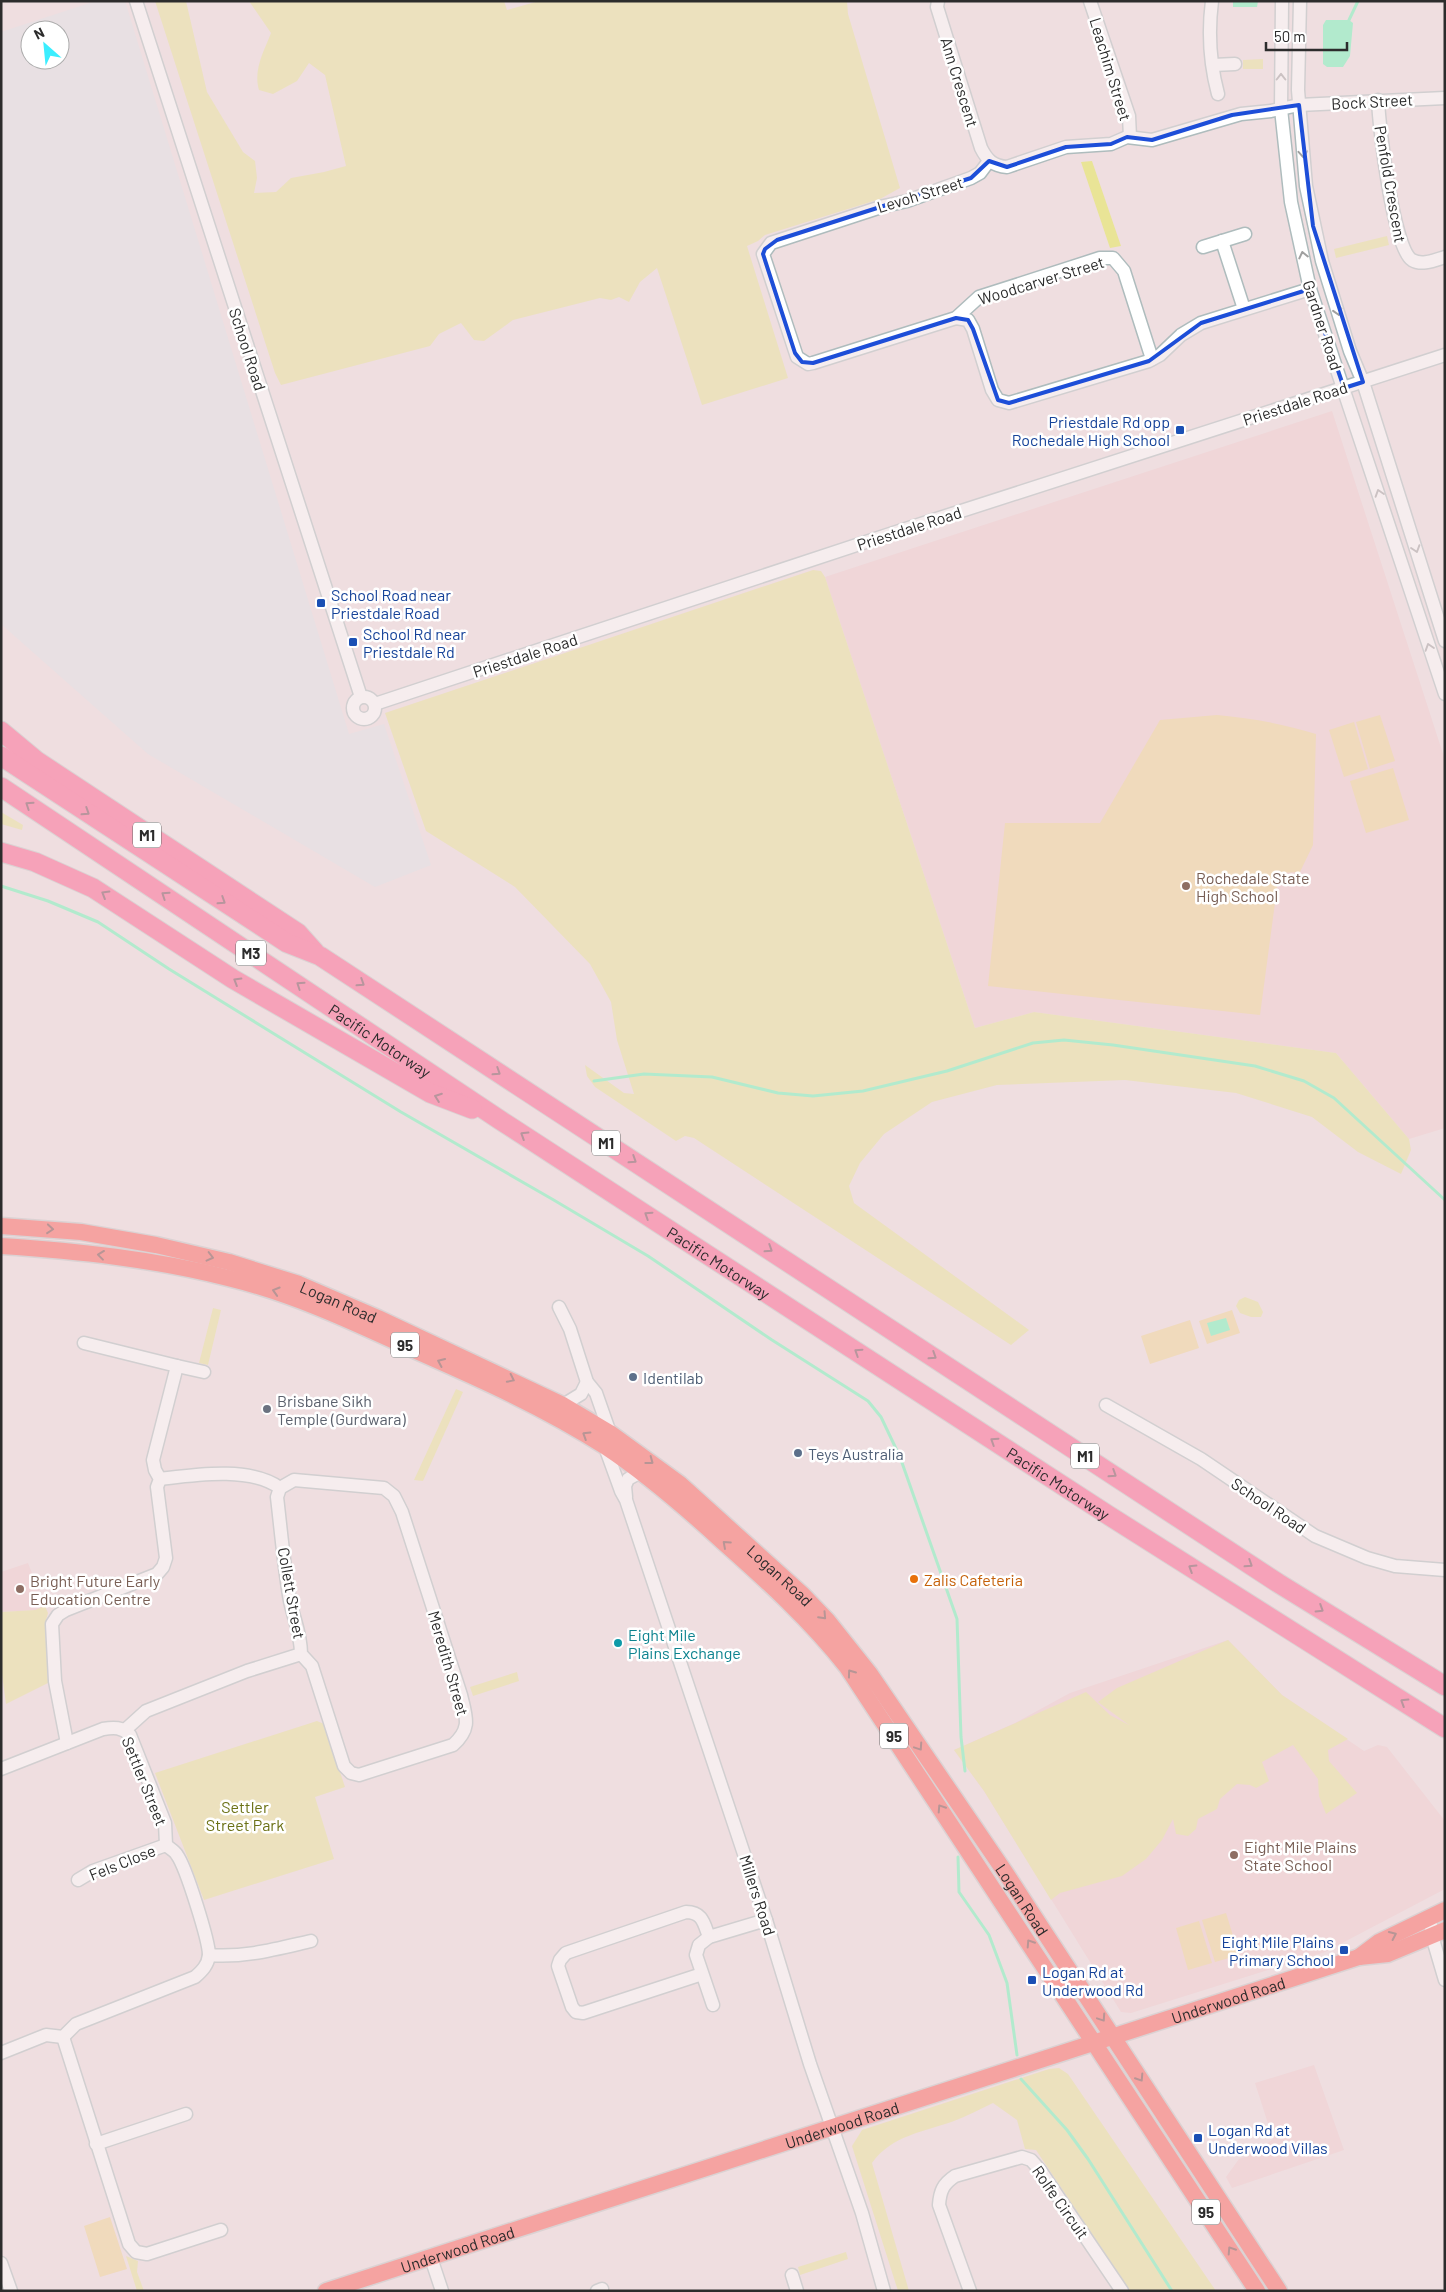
<svg xmlns="http://www.w3.org/2000/svg" width="1446" height="2292" viewBox="0 0 1446 2292" font-family="Barlow,sans-serif">
<style>
.industrial{fill:#dfe2e7;fill-rule:evenodd}
.education{fill:#f1ccce}
.green{fill:#e9e496}
.pitch{fill:#f1d491}
.water{fill:#69f9b7}
.lines{fill:none;stroke-linecap:round;stroke-linejoin:round}
.stream{stroke:#69f9b7;stroke-width:3}
.minor-casing{stroke:#aebcbd;stroke-width:15}
.major-casing{stroke:#c4c4c4;stroke-width:19}
.highway-casing{stroke:#c4c4c4;stroke-width:21}
.minor{stroke:#fff;stroke-width:12}
.major{stroke:#fc5c56;stroke-width:16}
.highway{stroke:#ff5989;stroke-width:19}
.oneway{stroke:#a0a0a0}
.oneway2{stroke:#763c4d}
.oneway3{stroke:#753d3b}
.marked{fill:none;stroke:#1d4ed8;stroke-width:4;stroke-linejoin:round}
.transit-dot{fill:#1a4fb4;stroke:#fff;stroke-width:2}
.education-dot{fill:#8d6e63;stroke:#fff;stroke-width:2}
.service-dot{fill:#5c6f8a;stroke:#fff;stroke-width:2}
.worship-dot{fill:#6b7280;stroke:#fff;stroke-width:2}
.food-dot{fill:#e8710a;stroke:#fff;stroke-width:2}
.culture-dot{fill:#0f9aa8;stroke:#fff;stroke-width:2}
.labels{text-anchor:middle;dominant-baseline:central;stroke-width:5;stroke-linejoin:round;paint-order:stroke}
.shield{fill:#fff;stroke:#6b6b6b;stroke-width:1}
.shield-label{font-size:15px;font-weight:bold;fill:#2c2c2c}
.street-label{font-size:16px;fill:#2c2c2c;stroke:#fff}
.transit-label{font-size:16px;fill:#164399;stroke:#fff;text-anchor:start}
.education-label{font-size:16px;fill:#785e54;stroke:#fff;text-anchor:start}
.service-label{font-size:16px;fill:#4e5e75;stroke:#fff;text-anchor:start}
.worship-label{font-size:16px;fill:#5b616d;stroke:#fff;text-anchor:start}
.food-label{font-size:16px;fill:#c56008;stroke:#fff;text-anchor:start}
.culture-label{font-size:16px;fill:#0d838f;stroke:#fff;text-anchor:start}
.park-label{font-size:16px;fill:#6b7115;stroke:#fff}
</style>
<rect width="100%" height="100%" fill="#efdee0"/>
<!-- industrial -->
<path class="industrial" d="M96,1H125L349,734L384,724L431,865L375,887L148,754L1,624V32ZM30,30H60V60H30Z"/>
<!-- education -->
<g class="education">
<path d="M1332,411L1445,760V1128L1409,1139L1336,1053L1034,1012L975,1028L825,577Z"/>
<path d="M28,1563L45,1606L36,1610L1,1612V1572Z"/>
<path d="M1228,1640L1282,1695L1364,1751L1378,1745L1387,1747L1445,1821V1889L1325,1952L1131,2013L1121,2012L984,1791L954,1750L1015,1723L1070,1693Z"/>
<path d="M1314,2065L1344,2150L1232,2188L1226,2177L1239,2159L1253,2154L1273,2139L1255,2083Z"/>
</g>
<!-- green -->
<g class="green">
<path d="M155,1H186L207,92L243,152L255,161L257,178L254,193L276,192L291,178L324,172L346,166L325,75L309,63L297,81L273,94L259,90C253,70 264,51 271,33L249,1H504L507,10L539,1H847L848,14L900,188L880,199L765,235L758,241L747,246L788,378L702,405L657,268L640,282L629,302L619,297L611,300L600,298L513,320L484,341L474,340L461,323L439,334L430,346L281,385L275,373Z"/>
<path d="M1263,59V69H1243V60Z"/>
<path d="M1092,161L1121,246L1110,248L1081,162Z"/>
<path d="M1387,236L1389,245L1336,258L1334,249Z"/>
<path d="M813,570L821,571L825,577L975,1028L1034,1012L1336,1053L1409,1139L1411,1150L1401,1174L1358,1152L1312,1117L1236,1093L1125,1080L997,1085L932,1102L884,1134L860,1163L849,1186L854,1203L1029,1330L1011,1345L694,1138L685,1136L676,1141L595,1087L587,1076L585,1065L624,1093L634,1094L617,1040L611,1002L590,964L515,887L426,831L385,713Z"/>
<path d="M1,812L23,825L22,830L1,824Z"/>
<path d="M1245,1297L1258,1302L1263,1312L1261,1317H1251L1240,1313L1236,1306L1239,1300Z"/>
<path d="M213,1308L221,1310L208,1365L199,1363Z"/>
<path d="M456,1389L463,1392L423,1481L414,1480Z"/>
<path d="M45,1606L48,1613L45,1624L48,1683L6,1704L1,1667V1612L35,1610Z"/>
<path d="M1228,1640L1282,1695L1348,1739L1328,1750L1329,1761L1357,1793L1326,1814L1319,1796L1318,1779L1293,1745L1262,1762L1269,1781L1256,1788L1250,1785L1237,1784L1220,1799L1217,1809L1198,1819L1196,1829L1188,1836L1176,1834L1173,1819L1162,1840L1146,1859L1122,1876L1060,1893L1051,1900L984,1791L954,1750L1086,1692L1110,1715L1129,1725L1098,1702L1117,1688Z"/>
<path d="M517,1672L519,1681L473,1696L470,1687Z"/>
<path d="M317,1721L324,1724L345,1787L315,1797L334,1859L204,1900L155,1773Z"/>
<path d="M1059,2068L1068,2074L1216,2291H1130L1036,2150L1025,2149L1017,2120L993,2103C980,2109 967,2116 954,2121C924,2132 892,2135 872,2163L909,2291H898L852,2146L862,2130L1049,2069Z"/>
<path d="M846,2252L848,2259L800,2275L798,2267Z"/>
<path d="M126,2256L138,2261L137,2272L144,2291H137Z"/>
</g>
<!-- pitch -->
<g class="pitch">
<path d="M1217,715C1251,718 1284,724 1316,734L1313,845L1300,872L1279,873L1260,1015L988,986L1005,823H1100L1160,720Z"/>
<path d="M1380,715L1395,761L1370,769L1356,722Z"/>
<path d="M1354,722L1368,769L1344,777L1329,730Z"/>
<path d="M1393,768L1409,820L1366,833L1350,781Z"/>
<path d="M1232,1310L1240,1333L1207,1344L1199,1321Z"/>
<path d="M1190,1320L1199,1348L1150,1364L1141,1336Z"/>
<path d="M1226,1913L1239,1955L1215,1962L1202,1920Z"/>
<path d="M1199,1921L1212,1963L1188,1970L1176,1928Z"/>
<path d="M110,2217L127,2269L100,2277L84,2226Z"/>
</g>
<!-- water -->
<g class="water">
<path d="M1233,1H1258L1257,7H1233Z"/>
<path d="M1326,20H1349L1353,23L1350,56L1343,67H1327L1323,64V25Z"/>
<path d="M1226,1318L1230,1330L1211,1336L1207,1323Z"/>
</g>
<g class="lines">
<!-- stream -->
<g class="stream">
<path d="M1349,20L1358,1"/>
<path d="M1,886L48,901L98,922L169,969L401,1112L552,1199L648,1256L772,1340L868,1401L881,1417L900,1457L957,1619L961,1737L965,1771"/>
<path d="M594,1081L644,1074L712,1077L778,1093L813,1096L863,1091L947,1071L1033,1043L1064,1040L1113,1045L1255,1066L1304,1081L1334,1098L1445,1200"/>
<path d="M958,1857L959,1892L989,1935L1007,1983L1017,2055"/>
<path d="M1021,2079L1067,2130L1088,2159L1172,2291"/>
</g>
<defs>
<g id="minor">
<path d="M136,1L361,697"/>
<path d="M938,1L937,7L981,148C987,160 993,166 1007,167L1066,147L1111,144L1127,137L1152,140L1241,114L1271,111L1299,105L1445,98"/>
<path d="M1090,1L1129,116L1130,137"/>
<path d="M1212,1C1208,32 1210,64 1218,94"/>
<path d="M1282,1L1281,109L1291,202L1310,289L1445,694"/>
<path d="M1300,1L1298,90L1306,186L1322,261L1350,351L1363,382L1445,641"/>
<path d="M1213,65L1235,64"/>
<path d="M1378,100C1379,126 1393,248 1412,260C1422,266 1435,260 1445,257"/>
<path d="M989,161L980,173L971,178L907,201L884,206L771,243L763,254L797,357L808,364L813,363L956,318L979,297L1100,258H1113L1124,271L1152,359"/>
<path d="M1222,241L1244,309"/>
<path d="M1203,247L1245,234"/>
<path d="M956,318L968,320L973,329L992,390L998,400L1009,403L1149,361L1160,355L1181,335L1201,323L1310,289"/>
<circle cx="364" cy="708" r="11"/>
<path d="M375,704L893,533L1445,355"/>
<path d="M559,1307L570,1329L587,1382L596,1393L610,1433"/>
<path d="M177,1366L204,1372"/>
<path d="M563,1405L581,1394L587,1382"/>
<path d="M1106,1405L1201,1459L1315,1536L1367,1558L1395,1566L1445,1570"/>
<path d="M605,1447L621,1491L626,1500L766,1920L810,2064L862,2213L884,2291"/>
<path d="M160,1479C194,1475 250,1466 280,1488"/>
<path d="M626,1497L625,1486L628,1479L641,1472"/>
<path d="M125,1730L146,1711L247,1671L301,1654C301,1634 294,1620 290,1601C284,1567 281,1531 277,1497L280,1488L294,1480L384,1488L394,1496L402,1512L461,1695C466,1717 472,1728 453,1745L359,1775L351,1773L344,1766L312,1666L301,1654"/>
<path d="M67,1743L55,1681L52,1624L58,1615L66,1610L157,1574L163,1567L166,1558L157,1487L160,1479L155,1470L153,1460L177,1366L84,1343"/>
<path d="M1,1769L103,1729C114,1727 122,1727 130,1735L165,1823L166,1845C169,1848 175,1851 177,1855C186,1867 209,1941 209,1955C208,1965 202,1971 195,1977L76,2024L63,2037L46,2035L1,2053"/>
<path d="M78,1880L93,1871L166,1845"/>
<path d="M1430,1918L1432,1936L1445,1980"/>
<path d="M209,1955C244,1958 276,1949 311,1941"/>
<path d="M702,1974L583,2013L576,2012L572,2007L558,1966L560,1960L566,1953L686,1912C703,1912 704,1924 709,1937"/>
<path d="M713,2005L696,1955L699,1945L709,1937L766,1920"/>
<path d="M63,2037L129,2244L136,2252L147,2254L221,2230"/>
<path d="M96,2144L186,2114"/>
<path d="M431,2258L442,2291"/>
<path d="M1,2263L11,2291"/>
<path d="M792,2275L797,2291"/>
<path d="M597,2291L602,2289"/>
<path d="M970,2291L939,2205C940,2191 943,2184 955,2176L1022,2157L1031,2160L1040,2170L1122,2291"/>
</g>
<g id="major">
<path id="s1" d="M1,1226L81,1232L156,1245L229,1262L299,1284L378,1318L563,1405L610,1433L680,1484L803,1595L827,1620L870,1674L1005,1872L1279,2291"/>
<path d="M1,1246C77,1251 154,1259 228,1278C294,1294 353,1322 414,1350C480,1379 545,1408 606,1447C648,1475 686,1508 723,1542C767,1581 810,1620 847,1667L1257,2291"/>
<path d="M1359,1957L1379,1942L1445,1910"/>
<path id="s2" d="M326,2291L1359,1957L1388,1954L1445,1930"/>
</g>
<g id="highway">
<path d="M1,731L37,761L298,933L315,952"/>
<path d="M1,756L287,943L320,956L1278,1583L1445,1686"/>
<path id="s3" d="M1,787L500,1120L1108,1515L1445,1728"/>
<path d="M1,852L35,862L93,888L233,979L430,1093L472,1109"/>
</g>
</defs>
<!-- minor casing -->
<use href="#minor" class="minor-casing"/>
<!-- major casing -->
<use href="#major" class="major-casing"/>
<!-- highway casing -->
<use href="#highway" class="highway-casing"/>
<!-- minor -->
<use href="#minor" class="minor"/>
<!-- major -->
<use href="#major" class="major"/>
<!-- highway -->
<use href="#highway" class="highway"/>
</g>
<!-- one-way arrows -->
<defs><path id="oneway-chevron" d="M-2-3.5L2.5 0L-2 3.5" fill="none" stroke-width="1.6" stroke-linecap="round" stroke-linejoin="round" transform="scale(1.25)"/></defs>
<g class="oneway">
<use href="#oneway-chevron" transform="translate(1281 77) rotate(-90)"/>
<use href="#oneway-chevron" transform="translate(1303 154) rotate(86)"/>
<use href="#oneway-chevron" transform="translate(1303 255) rotate(-103)"/>
<use href="#oneway-chevron" transform="translate(1338 312) rotate(73)"/>
<use href="#oneway-chevron" transform="translate(1379 493) rotate(-108)"/>
<use href="#oneway-chevron" transform="translate(1416 549) rotate(72)"/>
<use href="#oneway-chevron" transform="translate(1429 647) rotate(-108)"/>
</g>
<g class="oneway2">
<use href="#oneway-chevron" transform="translate(29 805) rotate(-146)"/>
<use href="#oneway-chevron" transform="translate(86 812) rotate(33)"/>
<use href="#oneway-chevron" transform="translate(105 894) rotate(-149)"/>
<use href="#oneway-chevron" transform="translate(165 895) rotate(-146)"/>
<use href="#oneway-chevron" transform="translate(222 901) rotate(33)"/>
<use href="#oneway-chevron" transform="translate(237 981) rotate(-149)"/>
<use href="#oneway-chevron" transform="translate(361 983) rotate(33)"/>
<use href="#oneway-chevron" transform="translate(300 985) rotate(-146)"/>
<use href="#oneway-chevron" transform="translate(497 1072) rotate(33)"/>
<use href="#oneway-chevron" transform="translate(438 1097) rotate(-160)"/>
<use href="#oneway-chevron" transform="translate(524 1135) rotate(-148)"/>
<use href="#oneway-chevron" transform="translate(633 1160) rotate(33)"/>
<use href="#oneway-chevron" transform="translate(648 1215) rotate(-147)"/>
<use href="#oneway-chevron" transform="translate(769 1249) rotate(33)"/>
<use href="#oneway-chevron" transform="translate(858 1352) rotate(-147)"/>
<use href="#oneway-chevron" transform="translate(933 1356) rotate(33)"/>
<use href="#oneway-chevron" transform="translate(994 1441) rotate(-147)"/>
<use href="#oneway-chevron" transform="translate(1113 1474) rotate(33)"/>
<use href="#oneway-chevron" transform="translate(1249 1564) rotate(33)"/>
<use href="#oneway-chevron" transform="translate(1192 1568) rotate(-148)"/>
<use href="#oneway-chevron" transform="translate(1320 1609) rotate(32)"/>
<use href="#oneway-chevron" transform="translate(1404 1702) rotate(-148)"/>
</g>
<g class="oneway3">
<use href="#oneway-chevron" transform="translate(50 1229) rotate(5)"/>
<use href="#oneway-chevron" transform="translate(101 1255) rotate(-173)"/>
<use href="#oneway-chevron" transform="translate(210 1257) rotate(14)"/>
<use href="#oneway-chevron" transform="translate(276 1291) rotate(-163)"/>
<use href="#oneway-chevron" transform="translate(441 1362) rotate(-156)"/>
<use href="#oneway-chevron" transform="translate(511 1379) rotate(26)"/>
<use href="#oneway-chevron" transform="translate(586 1435) rotate(-148)"/>
<use href="#oneway-chevron" transform="translate(650 1461) rotate(37)"/>
<use href="#oneway-chevron" transform="translate(726 1544) rotate(-138)"/>
<use href="#oneway-chevron" transform="translate(823 1616) rotate(47)"/>
<use href="#oneway-chevron" transform="translate(851 1673) rotate(-126)"/>
<use href="#oneway-chevron" transform="translate(919 1747) rotate(56)"/>
<use href="#oneway-chevron" transform="translate(941 1808) rotate(-123)"/>
<use href="#oneway-chevron" transform="translate(1393 1935) rotate(-25)"/>
<use href="#oneway-chevron" transform="translate(1030 1943) rotate(-123)"/>
<use href="#oneway-chevron" transform="translate(1102 2018) rotate(56)"/>
<use href="#oneway-chevron" transform="translate(1140 2078) rotate(57)"/>
<use href="#oneway-chevron" transform="translate(1231 2250) rotate(-123)"/>
</g>
<!-- marked area -->
<path d="M0 0H1446V2292H0ZM1299,105L1313,226L1363,382L1344,388L1310,289L1201,323L1149,361L1009,403L998,400L973,329L968,320L956,318L813,363L802,362L795,353L763,254L765,249L777,240L971,178L989,161L1007,167L1066,147L1111,144L1127,137L1152,140L1232,115Z" fill="#efdee0" fill-opacity=".55" fill-rule="evenodd"/>
<path class="marked" d="M1299,105L1313,226L1363,382L1344,388L1310,289L1201,323L1149,361L1009,403L998,400L973,329L968,320L956,318L813,363L802,362L795,353L763,254L765,249L777,240L971,178L989,161L1007,167L1066,147L1111,144L1127,137L1152,140L1232,115Z"/>
<!-- markers -->
<g class="transit-dot">
<rect x="1175" y="425" width="10" height="10" rx="2.5"/>
<rect x="316" y="598" width="10" height="10" rx="2.5"/>
<rect x="348" y="637" width="10" height="10" rx="2.5"/>
<rect x="1339" y="1945" width="10" height="10" rx="2.5"/>
<rect x="1027" y="1975" width="10" height="10" rx="2.5"/>
<rect x="1193" y="2133" width="10" height="10" rx="2.5"/>
</g>
<g class="education-dot">
<circle cx="1186" cy="886" r="5"/>
<circle cx="20" cy="1589" r="5"/>
<circle cx="1234" cy="1855" r="5"/>
</g>
<g class="service-dot">
<circle cx="633" cy="1377" r="5"/>
<circle cx="798" cy="1453" r="5"/>
</g>
<circle class="worship-dot" cx="267" cy="1409" r="5"/>
<circle class="food-dot" cx="914" cy="1579" r="5"/>
<circle class="culture-dot" cx="618" cy="1643" r="5"/>
<g class="labels">
<!-- shield labels -->
<g class="shield">
<rect x="133" y="822.5" width="28" height="25" rx="4"/>
<rect x="236" y="940.5" width="30" height="25" rx="4"/>
<rect x="592" y="1130.5" width="28" height="25" rx="4"/>
<rect x="391" y="1332.5" width="28" height="25" rx="4"/>
<rect x="1071" y="1443.5" width="28" height="25" rx="4"/>
<rect x="880" y="1723.5" width="28" height="25" rx="4"/>
<rect x="1192" y="2199.5" width="28" height="25" rx="4"/>
</g>
<g class="shield-label">
<text x="147" y="835">M1</text>
<text x="251" y="953">M3</text>
<text x="606" y="1143">M1</text>
<text x="405" y="1345">95</text>
<text x="1085" y="1456">M1</text>
<text x="894" y="1736">95</text>
<text x="1206" y="2212">95</text>
</g>
<!-- street labels -->
<g class="street-label">
<text transform="translate(1111 69) rotate(73)">Leachim Street</text>
<text transform="translate(960 82) rotate(73)">Ann Crescent</text>
<text transform="translate(1372 101) rotate(-3)">Bock Street</text>
<text transform="translate(1391 184) rotate(80)">Penfold Crescent</text>
<text transform="translate(920 194) rotate(-17)">Levoh Street</text>
<text transform="translate(1041 280) rotate(-17)">Woodcarver Street</text>
<text transform="translate(1323 325) rotate(72)">Gardner Road</text>
<text transform="translate(248 349) rotate(72)">School Road</text>
<text transform="translate(1295 403) rotate(-18)">Priestdale Road</text>
<text transform="translate(909 528) rotate(-18)">Priestdale Road</text>
<text transform="translate(525 655) rotate(-18)">Priestdale Road</text>
<text stroke="none"><textPath href="#s3" startOffset="456">Pacific Motorway</textPath></text>
<text stroke="none"><textPath href="#s3" startOffset="861">Pacific Motorway</textPath></text>
<text stroke="none"><textPath href="#s1" startOffset="348">Logan Road</textPath></text>
<text stroke="none"><textPath href="#s3" startOffset="1266">Pacific Motorway</textPath></text>
<text transform="translate(1269 1505) rotate(34)">School Road</text>
<text stroke="none"><textPath href="#s1" startOffset="872">Logan Road</textPath></text>
<text transform="translate(292 1593) rotate(80)">Collett Street</text>
<text transform="translate(449 1663) rotate(74)">Meredith Street</text>
<text transform="translate(145 1781) rotate(68)">Settler Street</text>
<text transform="translate(122 1862) rotate(-22)">Fels Close</text>
<text transform="translate(758 1895) rotate(72)">Millers Road</text>
<text stroke="none"><textPath href="#s1" startOffset="1278">Logan Road</textPath></text>
<text stroke="none"><textPath href="#s2" startOffset="948">Underwood Road</textPath></text>
<text stroke="none"><textPath href="#s2" startOffset="542">Underwood Road</textPath></text>
<text transform="translate(1061 2202) rotate(55)">Rolfe Circuit</text>
<text stroke="none"><textPath href="#s2" startOffset="138">Underwood Road</textPath></text>
</g>
<!-- transit labels -->
<g class="transit-label">
<text x="1170" y="421" text-anchor="end">Priestdale Rd opp<tspan x="1170" dy="18">Rochedale High School</tspan></text>
<text x="331" y="594">School Road near<tspan x="331" dy="18">Priestdale Road</tspan></text>
<text x="363" y="633">School Rd near<tspan x="363" dy="18">Priestdale Rd</tspan></text>
<text x="1334" y="1941" text-anchor="end">Eight Mile Plains<tspan x="1334" dy="18">Primary School</tspan></text>
<text x="1042" y="1971">Logan Rd at<tspan x="1042" dy="18">Underwood Rd</tspan></text>
<text x="1208" y="2129">Logan Rd at<tspan x="1208" dy="18">Underwood Villas</tspan></text>
</g>
<!-- education labels -->
<g class="education-label">
<text x="1196" y="877">Rochedale State<tspan x="1196" dy="18">High School</tspan></text>
<text x="30" y="1580">Bright Future Early<tspan x="30" dy="18">Education Centre</tspan></text>
<text x="1244" y="1846">Eight Mile Plains<tspan x="1244" dy="18">State School</tspan></text>
</g>
<!-- service labels -->
<g class="service-label">
<text x="643" y="1377">Identilab</text>
<text x="808" y="1453">Teys Australia</text>
</g>
<!-- worship labels -->
<g class="worship-label">
<text x="277" y="1400">Brisbane Sikh<tspan x="277" dy="18">Temple (Gurdwara)</tspan></text>
</g>
<!-- food labels -->
<g class="food-label">
<text x="924" y="1579">Zalis Cafeteria</text>
</g>
<!-- culture labels -->
<g class="culture-label">
<text x="628" y="1634">Eight Mile<tspan x="628" dy="18">Plains Exchange</tspan></text>
</g>
<!-- park labels -->
<g class="park-label">
<text x="245" y="1806">Settler<tspan x="245" dy="18">Street Park</tspan></text>
</g>
</g>
<!-- border -->
<rect width="1446" height="2292" fill="none" stroke="#2c2c2c" stroke-width="5"/>
<!-- north arrow -->
<g transform="translate(45 45) rotate(333)"><circle r="24" fill="#ffffff" stroke="#ababab"/>
<path d="M0-4L9 19L0 12L-9 19Z" fill="#3beeff"/>
<text y="-8" font-size="14" font-weight="bold" text-anchor="middle" fill="#2c2c2c">N</text>
</g>
<!-- scale -->
<path d="M1266 42v8h81v-8" fill="none" stroke="#2c2c2c" stroke-width="2.5"/>
<text x="1274" y="42" font-size="15" fill="#2c2c2c" stroke="#ffffff" stroke-width="4" paint-order="stroke">50 m</text>
</svg>
